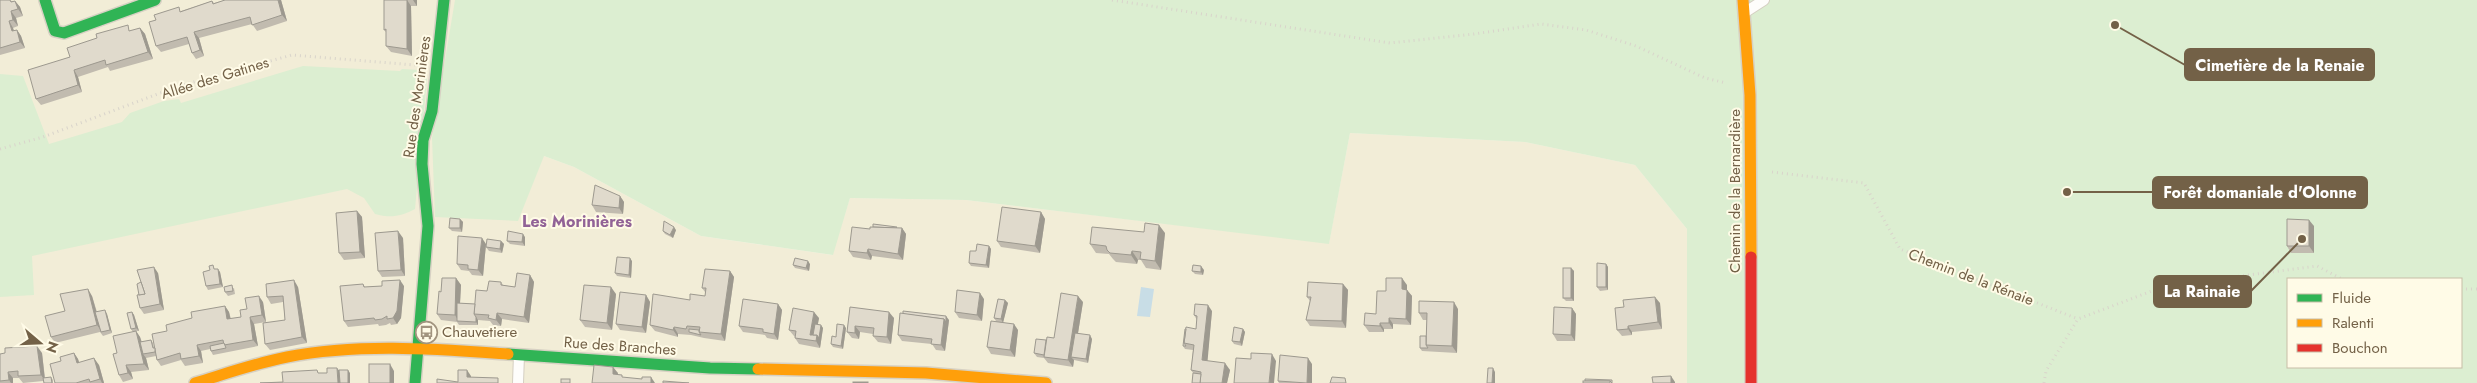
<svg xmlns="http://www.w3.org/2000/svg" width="2477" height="383" viewBox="0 0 2477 383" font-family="Jost,sans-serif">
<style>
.residential{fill:#f2edd7}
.green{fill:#dceed1;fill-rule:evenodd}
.water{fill:#c8dde6}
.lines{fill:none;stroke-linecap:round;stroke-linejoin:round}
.lane-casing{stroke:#d5cfc2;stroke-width:12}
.fast-casing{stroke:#d7d1c3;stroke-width:14}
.slow-casing{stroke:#d7d1c3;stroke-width:14}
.jam-casing{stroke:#d7d1c3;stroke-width:14}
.path{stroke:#d9d4cb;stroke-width:3;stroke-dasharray:1 4;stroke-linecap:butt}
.lane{stroke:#fefdfb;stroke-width:10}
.fast{stroke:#30b455;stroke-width:11}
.slow{stroke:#ff9f0a;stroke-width:11}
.jam{stroke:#e5322d;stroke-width:11}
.wall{fill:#c1bbaf}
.shaded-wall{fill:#9d998f}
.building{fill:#e0dacc;stroke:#9d998f}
.labels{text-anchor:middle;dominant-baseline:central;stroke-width:4;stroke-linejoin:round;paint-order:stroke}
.street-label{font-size:15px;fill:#736147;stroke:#fffbe7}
.poi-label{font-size:15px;fill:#736147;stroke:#fffbe7;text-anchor:start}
.neighbourhood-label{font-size:16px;font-weight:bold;fill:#926397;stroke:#fffbe7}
.leader{fill:none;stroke:#736147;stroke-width:2}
.callout-dot{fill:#736147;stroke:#fffbe7;stroke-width:2}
.callout{fill:#736147;stroke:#736147;stroke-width:2}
.callout-label{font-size:16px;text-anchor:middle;font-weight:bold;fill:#fff}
</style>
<rect width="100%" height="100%" fill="#f6f4e7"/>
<!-- residential -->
<path class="residential" d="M0,0H455L544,156L574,167L701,236L832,255L850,198L966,200L1329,243L1350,133L1525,142L1635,165L1687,229V383H0Z"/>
<!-- green -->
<g class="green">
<path d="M455,0H2477V383H1687V229L1635,165L1525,142L1350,133L1329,244L966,200L850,198L833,255L701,236L574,167L544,156L518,221L435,217L432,138ZM2288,279H2461V367H2288Z"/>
<path d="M303,66L400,71L402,69L421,70L427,79L415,209C400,217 390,218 375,214L364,198L347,189L32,256L34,295L0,297V74L23,76L49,144L122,122L130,113L164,101L179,99L181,103Z"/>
</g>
<!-- water -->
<path class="water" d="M1141,287L1154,289L1150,317L1137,316Z"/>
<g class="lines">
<defs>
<g id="lane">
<path d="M1747,11L1764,0"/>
<path d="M518,383L519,355"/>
</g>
<g id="fast">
<path d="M45,0L55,31L64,33L155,0"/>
<path d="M508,354L710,368L758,369"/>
<path d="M415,383L428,226L422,164L423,140L432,111L444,0"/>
</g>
<g id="slow">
<path d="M1743,0L1750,95L1751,257"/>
<path d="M758,369L926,373L1046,383"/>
<path d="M195,383C225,374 256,363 287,357C359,343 435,349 508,354"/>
</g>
<path id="jam" d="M1751,257V383"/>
</defs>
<!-- lane casing -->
<use href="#lane" class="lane-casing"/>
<!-- fast casing -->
<use href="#fast" class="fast-casing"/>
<!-- slow casing -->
<use href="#slow" class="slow-casing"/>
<!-- jam casing -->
<use href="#jam" class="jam-casing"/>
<!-- path -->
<g class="path">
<path d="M1112,0L1390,43L1474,34L1541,24L1586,30L1636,46L1705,78L1726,83"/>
<path d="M0,149L43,137L179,86L292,55L415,65"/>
<path d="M1772,172L1864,183L1900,249L2078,319"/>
<path d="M2461,289H2477"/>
<path d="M2044,383L2046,371L2078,319L2165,286L2317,266L2342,279"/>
</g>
<!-- lane -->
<use href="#lane" class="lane"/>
<!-- fast -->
<use href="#fast" class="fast"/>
<!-- slow -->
<use href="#slow" class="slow"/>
<!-- jam -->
<use href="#jam" class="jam"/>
</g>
<!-- wall -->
<g class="wall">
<path d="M0,0L14,1H15L20,7L23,16L16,18L18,26L13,28L14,31L17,30L21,36L25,48L0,55Z"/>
<path d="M225,0H281L287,21L257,31L252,24L199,38L204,56L196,59L192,53L189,44L161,52L156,46L181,11L212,1L214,3Z"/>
<path d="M384,0H417V6H411L412,56L391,52L386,46V32L384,30Z"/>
<path d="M140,28L145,34L153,59L110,71L108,67L78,77L82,92L41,105L36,99L70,57L132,31Z"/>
<path d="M620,196L624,202L623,214L596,212L592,205Z"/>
<path d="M357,211L362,217L365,258L344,260L339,253Z"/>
<path d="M1041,212L1045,219L1040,253L1001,247L997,241Z"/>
<path d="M460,219L463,222L462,232L452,231L449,228Z"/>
<path d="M2314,226V253H2291L2287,246Z"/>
<path d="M897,227V228H902L906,234L903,260L872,256L871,260L853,257L849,251L870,229Z"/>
<path d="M676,230L673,238L665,234L663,231Z"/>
<path d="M1144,232L1165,233L1161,270L1146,268L1141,260H1138L1137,264L1116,262L1113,259L1109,254L1096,253L1090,244Z"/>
<path d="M525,237V246L510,244L507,241Z"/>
<path d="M403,238L405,276L382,277L378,271Z"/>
<path d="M501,241L504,244L502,253L489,251L486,247Z"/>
<path d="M486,244L483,276L472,275L469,271L461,270L457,264Z"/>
<path d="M989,246L991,249L989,268L971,266L969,263L976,251Z"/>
<path d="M632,261L631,278L617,276L615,273Z"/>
<path d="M810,264L809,271L795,268L793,265Z"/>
<path d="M1606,264L1608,267V290L1600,291L1597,287Z"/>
<path d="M1571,268L1574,271V301H1566L1563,298Z"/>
<path d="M216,269L220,272L223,287L208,290L206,286Z"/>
<path d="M1204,270L1203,275L1195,274L1192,271Z"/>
<path d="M730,271L734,277L725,341L704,338L691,335L678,334V337L655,331L650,325L690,300L705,296V292L702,288Z"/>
<path d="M158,273L164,310L144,314L140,308L139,295L141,282Z"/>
<path d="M530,275L534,282L529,323L502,319L501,326L493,325L490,321L478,320V325H459L457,322L441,320L437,314L456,278L461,285L460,303L475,304L487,291L501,282L503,285L515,287Z"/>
<path d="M363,284L365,287L382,286H404L401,318L397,324L391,325L390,323L386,325L379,326L378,324L348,327L344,321Z"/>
<path d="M1343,284L1348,290L1346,328L1310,326L1306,320L1310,301L1307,297Z"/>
<path d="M1407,285V290L1412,296L1411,325L1393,324V329H1384V332H1369L1364,325L1376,314L1386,291Z"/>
<path d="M298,287L307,343L270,350L265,344L285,320L283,302L271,304L267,297Z"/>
<path d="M234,288L235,294L228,296L225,292Z"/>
<path d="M616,294L612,330L585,327L580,320Z"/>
<path d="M646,295L650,302L646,333L620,330L616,324Z"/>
<path d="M92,296L97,312L107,314L112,333L103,336L100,332L55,343L51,337L65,311Z"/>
<path d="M984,299L982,321L959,318L955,312Z"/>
<path d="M1005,300L1008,303L1003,322L1018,330L1015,357L991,354L987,347L996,321L994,318Z"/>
<path d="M263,302L266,322L254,324L258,346L213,355L210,349L201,351L203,363L185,366L181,360L161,366L157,360L156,356L146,358L149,370L131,372L133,379L123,382L119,375L133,332L131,329L132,312L134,315L139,331H136L140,337L142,342L151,340L153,343L154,348L167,331L192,318L225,306L229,312L231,319L241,317L247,309Z"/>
<path d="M1083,302L1078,333L1092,339L1088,363L1074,360L1073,367L1048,363L1044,358L1037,357L1034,353L1054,338Z"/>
<path d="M1660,303L1662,329L1632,332V335L1622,336L1617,330Z"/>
<path d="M778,304L782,310L778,340L767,338L765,335L743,332L739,326Z"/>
<path d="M850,307L894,318L891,344L878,342L873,336V334L860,332L859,339L852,338L847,332Z"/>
<path d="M1572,308L1576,314L1575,341H1557L1553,334Z"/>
<path d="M1458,309L1457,353L1422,351L1420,348L1426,336L1427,320H1423L1419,313Z"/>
<path d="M1212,311L1207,361L1230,370L1227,383H1192L1193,373L1191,370L1193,350L1185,349L1183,346L1196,329L1197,320L1194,315Z"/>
<path d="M819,318L818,324L823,328L820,348L799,344L795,338V337L794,336L789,330Z"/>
<path d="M949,320L945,351L936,350L932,344L902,341L898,335Z"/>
<path d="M846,328L843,349L833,347L831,344L836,337Z"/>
<path d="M1243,329L1245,332L1242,346L1234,344L1232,341Z"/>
<path d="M42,353L45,378L51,377L53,380V383H44L43,381L23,383L19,378H13V383H0V354Z"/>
<path d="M74,353L78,359L79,362L99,365L104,383H55L61,361Z"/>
<path d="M1312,364V383H1279L1278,381Z"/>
</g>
<!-- shaded-wall -->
<g class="shaded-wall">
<path d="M278,0H281L287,21L282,15Z"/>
<path d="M407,0L411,6L412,56L407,49Z"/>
<path d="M413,0H417V6Z"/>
<path d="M15,1L20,7L23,16L18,9Z"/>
<path d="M11,11L16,18L18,26L13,20Z"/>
<path d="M9,21L13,28L16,38L12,31Z"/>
<path d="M140,28L145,34L153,59L148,52Z"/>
<path d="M17,30L21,36L25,48L20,42Z"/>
<path d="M194,32L199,38L204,56L200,50Z"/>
<path d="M74,70L78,77L82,92L78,85Z"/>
<path d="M620,196L624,202L623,214L619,208Z"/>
<path d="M357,211L362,217L365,258L360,252Z"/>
<path d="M1041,212L1045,219L1040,253L1035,246Z"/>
<path d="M460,219L463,222L462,232L460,228Z"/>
<path d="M2309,220L2314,226V253L2309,246Z"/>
<path d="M1159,225L1165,233L1161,270L1155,261Z"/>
<path d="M674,227L676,230L673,238L670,235Z"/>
<path d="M902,228L906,234L903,260L898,254Z"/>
<path d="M398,231L403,238L405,276L401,270Z"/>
<path d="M523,234L525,237V246L522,242Z"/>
<path d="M482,238L486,244L483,276L478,270Z"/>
<path d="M501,241L504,244L502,253L500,249Z"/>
<path d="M989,246L991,249L989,268L986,265Z"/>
<path d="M868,249L872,256L871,260L867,253Z"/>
<path d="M1132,251L1138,260L1137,264L1131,255Z"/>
<path d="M630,258L632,261L631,278L629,275Z"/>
<path d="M808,261L810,264L809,271L806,268Z"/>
<path d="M1606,264L1608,267V290L1606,287Z"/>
<path d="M1201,266L1204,270L1203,275L1201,272Z"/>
<path d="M154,267L158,273L164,310L160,304Z"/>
<path d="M1571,268L1574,271V301L1571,298Z"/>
<path d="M218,269L220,272L223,287L220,284Z"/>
<path d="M730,271L734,277L725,341L721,334Z"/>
<path d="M530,275L534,282L529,323L524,317Z"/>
<path d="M456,278L461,285L459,322L455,315Z"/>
<path d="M1402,278L1407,285V296L1402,289Z"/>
<path d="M294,280L298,287L307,343L302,337Z"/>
<path d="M400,280L404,286L401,318L397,324L393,318Z"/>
<path d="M1343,284L1348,290L1346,328L1342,321Z"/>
<path d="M611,287L616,294L612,330L607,323Z"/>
<path d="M88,289L92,296L102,332L97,325Z"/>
<path d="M1407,290L1412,296L1411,325L1406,319Z"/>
<path d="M980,293L984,299L982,321L977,315Z"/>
<path d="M646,295L650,302L646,333L642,327Z"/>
<path d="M259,296L263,302L266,322L262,315Z"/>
<path d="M1078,296L1083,302L1074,358L1071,357L1074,360L1073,367L1068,360Z"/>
<path d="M1655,297L1660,303L1662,329L1658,322Z"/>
<path d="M1005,300L1008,303L1003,323L1001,319Z"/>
<path d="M1454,302L1458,309L1457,353L1452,346Z"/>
<path d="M778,304L782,310L778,340L774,334Z"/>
<path d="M1208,305L1212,311L1207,367L1202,360Z"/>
<path d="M225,306L229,312L232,326L227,319Z"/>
<path d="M1572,308L1576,314L1575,341L1571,335Z"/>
<path d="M105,310L107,314L112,333L110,330Z"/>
<path d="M132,312L134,315L139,331L136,328Z"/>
<path d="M814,312L819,318L815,338L810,335Z"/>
<path d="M889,312L894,318L891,344L887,337Z"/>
<path d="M497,313L502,319L501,326L496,320Z"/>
<path d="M946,316L949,320L945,351L941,345L944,319Z"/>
<path d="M250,317L254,324L258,346L253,340Z"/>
<path d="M476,317L478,320V325L476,322Z"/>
<path d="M1389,318L1393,324V329L1389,323Z"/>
<path d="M1380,323L1384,329V332L1380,326Z"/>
<path d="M1014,324L1018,330L1015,357L1010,350Z"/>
<path d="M821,325L823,328L820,348L816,341L817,335Z"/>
<path d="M844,325L846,328L843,349L841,346Z"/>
<path d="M855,326L860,332L859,339L855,333Z"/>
<path d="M1628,326L1632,332V335L1628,329Z"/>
<path d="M674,327L678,334V337L673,330Z"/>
<path d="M1243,329L1245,332L1242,346L1240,342Z"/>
<path d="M136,331L140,337L145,354H143L146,358L149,370L144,364Z"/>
<path d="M1090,335L1092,339L1088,363L1086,359Z"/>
<path d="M197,345L201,351L203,363L199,356Z"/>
<path d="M37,346L42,353L45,381L41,375Z"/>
<path d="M74,353L78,359L81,369L77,363Z"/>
<path d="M1272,354L1276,361L1274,383H1269Z"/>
<path d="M94,358L99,365L104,383H102L100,379Z"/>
<path d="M1308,358L1312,364V383H1307Z"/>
<path d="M1225,363L1230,370L1227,383H1222Z"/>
<path d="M390,364L394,371V383H390Z"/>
<path d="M126,365L131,372L133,379L128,373Z"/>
<path d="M613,367L618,373L617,380L613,374Z"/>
<path d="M337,368L342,374V383H338Z"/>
<path d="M1493,368L1495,372V383H1492Z"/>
<path d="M348,370L350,373V383H348Z"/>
<path d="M467,370L471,376V383L467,377Z"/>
<path d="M8,372L13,378V383H11L9,380Z"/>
<path d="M1671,376L1675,382V383H1671Z"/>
<path d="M651,377L655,383H651Z"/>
</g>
<!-- building -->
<g class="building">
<path d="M0,0H10L11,2L15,1L18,9L11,11L13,20L9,21L12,31L17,30L20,42L0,48Z"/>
<path d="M225,0H278L282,15L252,25L250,17L194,32L200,50L192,53L187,37L156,46L149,22L156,20L154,15L179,7L180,12L212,1L213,4Z"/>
<path d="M384,0H407V49L386,46V29L384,30Z"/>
<path d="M128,25L129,31L140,28L148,52L106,65L105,60L74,70L78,85L36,99L28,70L70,57L67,48L97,38L96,34Z"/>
<path d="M595,185L620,196L619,208L592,205Z"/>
<path d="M1002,207L1041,212L1035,246L997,241Z"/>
<path d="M357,211L360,252L339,253L336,213Z"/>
<path d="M450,218L460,219V228H449Z"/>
<path d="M2287,219L2309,220V246H2287Z"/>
<path d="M664,221L674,227L670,235L663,231Z"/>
<path d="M1145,223L1159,225L1155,261L1140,259L1141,252L1132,251L1131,255L1110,253L1107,250L1106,246L1090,244L1092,227L1144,232Z"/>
<path d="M873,224L897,227L896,228L873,227Z"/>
<path d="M852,227L870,229V227L902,228L898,254L868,249L867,253L849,251Z"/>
<path d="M398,231L401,270L378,271L375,233Z"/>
<path d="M508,231L523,234L522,242L507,241Z"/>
<path d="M458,236L482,238L478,270L468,269V265L457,264Z"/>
<path d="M487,239L501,241L500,249L486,247Z"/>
<path d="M977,244L989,246L986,265L969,263L970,251H976Z"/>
<path d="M617,257L630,258L629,275L615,273Z"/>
<path d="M795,258L808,261L806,268L793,265Z"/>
<path d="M1597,263L1606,264V287H1597Z"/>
<path d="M213,265L214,269H218L220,284L206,286L203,272L210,270L209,266Z"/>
<path d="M1193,265L1201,266V272L1192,271Z"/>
<path d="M154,267L160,304L140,308L137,295L145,294L137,270Z"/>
<rect x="1563" y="268" width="8" height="30"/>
<path d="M705,269L730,271L721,334L699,332L700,327L687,326L686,329L674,327L673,330L650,325L653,294L690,300V294L705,296L706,288H702Z"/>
<path d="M517,273L530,275L524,317L497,313L496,320L488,318L489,315L474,314L476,290L487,291L489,281L501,282V285L515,287Z"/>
<path d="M442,278H456L455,315L437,314L439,291L441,292Z"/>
<path d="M1386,278H1402V289L1407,290L1406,319L1389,318V323H1380V326L1364,325L1365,313L1376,314L1377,291H1386Z"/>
<path d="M294,280L302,337L265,344L263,323L285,320L283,296L267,297L266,284Z"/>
<path d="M400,280L397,311L393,318L387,319V316L382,319L375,320L374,318L344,321L340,286L363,284L364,287L382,286V281Z"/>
<path d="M141,282L145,294L139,295L137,284Z"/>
<path d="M1308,282L1343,284L1342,321L1306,320L1311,297H1307Z"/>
<path d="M232,285L233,291L225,292L224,287Z"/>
<path d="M584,285L611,287L607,323L580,320Z"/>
<path d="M88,289L97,325L51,337L45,316L65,311L60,294Z"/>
<path d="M957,290L980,293L977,315L955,312Z"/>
<path d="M620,292L646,295L642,327L616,324Z"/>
<path d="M1061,293L1078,296L1068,360L1044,357L1047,337L1054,338Z"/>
<path d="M259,296L262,315L250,317L253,340L224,345L223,340L197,345L199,356L181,359L180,353L157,360L152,334L167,331L166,325L192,318L191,312L225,306L227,319L241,317L240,310L247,309L245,298Z"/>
<path d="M1655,297L1658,322L1628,326V329L1617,330L1615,308L1624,307L1623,300Z"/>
<path d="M743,299L778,304L774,334L763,332V329L739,326Z"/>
<path d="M998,299L1005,300L1001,319L994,318Z"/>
<path d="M1419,301L1454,302L1452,346L1426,345L1427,313H1419Z"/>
<path d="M457,303L475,304L474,314L476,317V322L457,321Z"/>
<path d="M1195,304L1208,305L1202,360L1225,363L1222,383H1200L1201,372L1191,370L1194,345L1184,343L1186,327L1196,329L1197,316L1194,315Z"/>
<path d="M850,307L889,312L887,337L873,336L874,328L855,326V333L847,332Z"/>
<path d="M1554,307L1572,308L1571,335L1553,334Z"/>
<path d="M793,308L814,312L810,335H817L816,341L795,338L796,331L789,330Z"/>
<path d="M105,310L110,330L101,332L95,312Z"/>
<path d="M903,311L946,316V322L944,319L903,314Z"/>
<path d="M132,312L136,328L131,329L127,313Z"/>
<path d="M900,313L944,319L941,345L931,344L932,339L898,335Z"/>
<path d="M991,321L1014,324L1010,350L987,347Z"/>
<path d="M815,324L821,325L819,338L817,335H813Z"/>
<path d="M837,324L844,325L841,346L831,344L832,336L836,337Z"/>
<path d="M1234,327L1243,329L1240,342L1232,341Z"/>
<path d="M689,329L699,330V332L701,335L689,332Z"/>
<path d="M1185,329H1186L1184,343L1186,346H1183Z"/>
<path d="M136,331L144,364L126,365L128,373L119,375L113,354L117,353L113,336Z"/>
<path d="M1075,333L1090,335L1086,359L1071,357Z"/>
<path d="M1420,336H1426V345L1428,348H1420Z"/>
<path d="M1036,339L1046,340L1044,355L1034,353Z"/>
<path d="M151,340L153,348H155V352L143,354L140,342Z"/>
<path d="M224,343L226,348L211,351L210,346Z"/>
<path d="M37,346L41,375L18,376V371L8,372L9,380L0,381V354L5,353V348Z"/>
<path d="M74,353L77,363L94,358L100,379L90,382L89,379L76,383H55L50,364L61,361L60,357Z"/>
<path d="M1251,353L1272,354L1269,383H1234L1236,358L1251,359Z"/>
<path d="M1280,355L1308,358L1307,383L1278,381Z"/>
<rect x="369" y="364" width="21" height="19"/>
<path d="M594,365L613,367V374L622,375V377L642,379V377H651V383H592Z"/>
<path d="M327,368H337L338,383H260L283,382L282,372L317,370L318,373H327Z"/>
<path d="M1488,368H1493L1492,383H1487Z"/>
<path d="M339,370H348V383H340Z"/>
<path d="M458,370H467V377L498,378V383H437V379L458,382Z"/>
<path d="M1193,373L1201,374L1200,383H1192Z"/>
<path d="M1671,376V383H1653L1652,377Z"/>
<path d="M51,377L52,383H44L43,378Z"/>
<path d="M1332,377L1345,378L1346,383H1330Z"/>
<rect x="561" y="379" width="9" height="4"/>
<path d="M1585,379L1612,380V383L1610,381H1585Z"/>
<path d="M663,381L689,383H663Z"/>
<rect x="1583" y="381" width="27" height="2"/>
<rect x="853" y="382" width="15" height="1"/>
</g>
<!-- icons -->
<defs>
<symbol id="bus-ring" viewBox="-11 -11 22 22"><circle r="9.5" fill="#fffbe7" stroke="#a1947f" stroke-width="1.5"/><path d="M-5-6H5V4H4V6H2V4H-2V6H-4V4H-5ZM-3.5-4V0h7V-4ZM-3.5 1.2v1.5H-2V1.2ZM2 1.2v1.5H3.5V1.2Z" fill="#a1947f"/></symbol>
</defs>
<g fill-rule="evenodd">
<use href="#bus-ring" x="414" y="320" width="25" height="25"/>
</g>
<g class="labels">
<!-- street labels -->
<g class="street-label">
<text transform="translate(215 78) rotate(-17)">Allée des Gatines</text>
<text transform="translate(417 97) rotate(-82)">Rue des Morinières</text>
<text transform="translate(1735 191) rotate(-90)">Chemin de la Bernardière</text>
<text transform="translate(1971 277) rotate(21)">Chemin de la Rénaie</text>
<text transform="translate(620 346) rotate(4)">Rue des Branches</text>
</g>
<!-- poi labels -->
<g class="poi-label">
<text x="442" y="332">Chauvetiere</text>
</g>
<!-- neighbourhood labels -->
<g class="neighbourhood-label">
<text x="577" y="221">Les Morinières</text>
</g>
</g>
<!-- callouts -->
<path class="leader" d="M2115 25L2185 65M2067 192L2153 192M2302 239L2251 291"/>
<g class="callout-dot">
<circle cx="2115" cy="25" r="5"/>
<circle cx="2067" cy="192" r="5"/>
<circle cx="2302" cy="239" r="5"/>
</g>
<g class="callout">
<rect x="2185" y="49" width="189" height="31" rx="5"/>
<rect x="2153" y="177" width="214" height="31" rx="5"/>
<rect x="2154" y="276" width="97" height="31" rx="5"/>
</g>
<g class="callout-label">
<text x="2280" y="71">Cimetière de la Renaie</text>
<text x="2260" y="198">Forêt domaniale d'Olonne</text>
<text x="2202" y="297">La Rainaie</text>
</g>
<!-- legend -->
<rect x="2287" y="278" width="175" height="90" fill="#fffbe7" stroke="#c7bda7"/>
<rect x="2297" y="294" width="25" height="8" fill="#30b455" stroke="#c7bda7"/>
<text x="2332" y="303" font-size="15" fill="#736147">Fluide</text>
<rect x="2297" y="319" width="25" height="8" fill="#ff9f0a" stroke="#c7bda7"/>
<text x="2332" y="328" font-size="15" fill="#736147">Ralenti</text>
<rect x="2297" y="344" width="25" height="8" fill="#e5322d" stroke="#c7bda7"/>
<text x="2332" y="353" font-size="15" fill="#736147">Bouchon</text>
<!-- north arrow -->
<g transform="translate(40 343) rotate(109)" stroke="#fffbe7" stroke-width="4" paint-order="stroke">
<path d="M0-4L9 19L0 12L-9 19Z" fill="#736147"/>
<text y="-8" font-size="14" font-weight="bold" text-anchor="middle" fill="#736147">N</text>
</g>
</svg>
